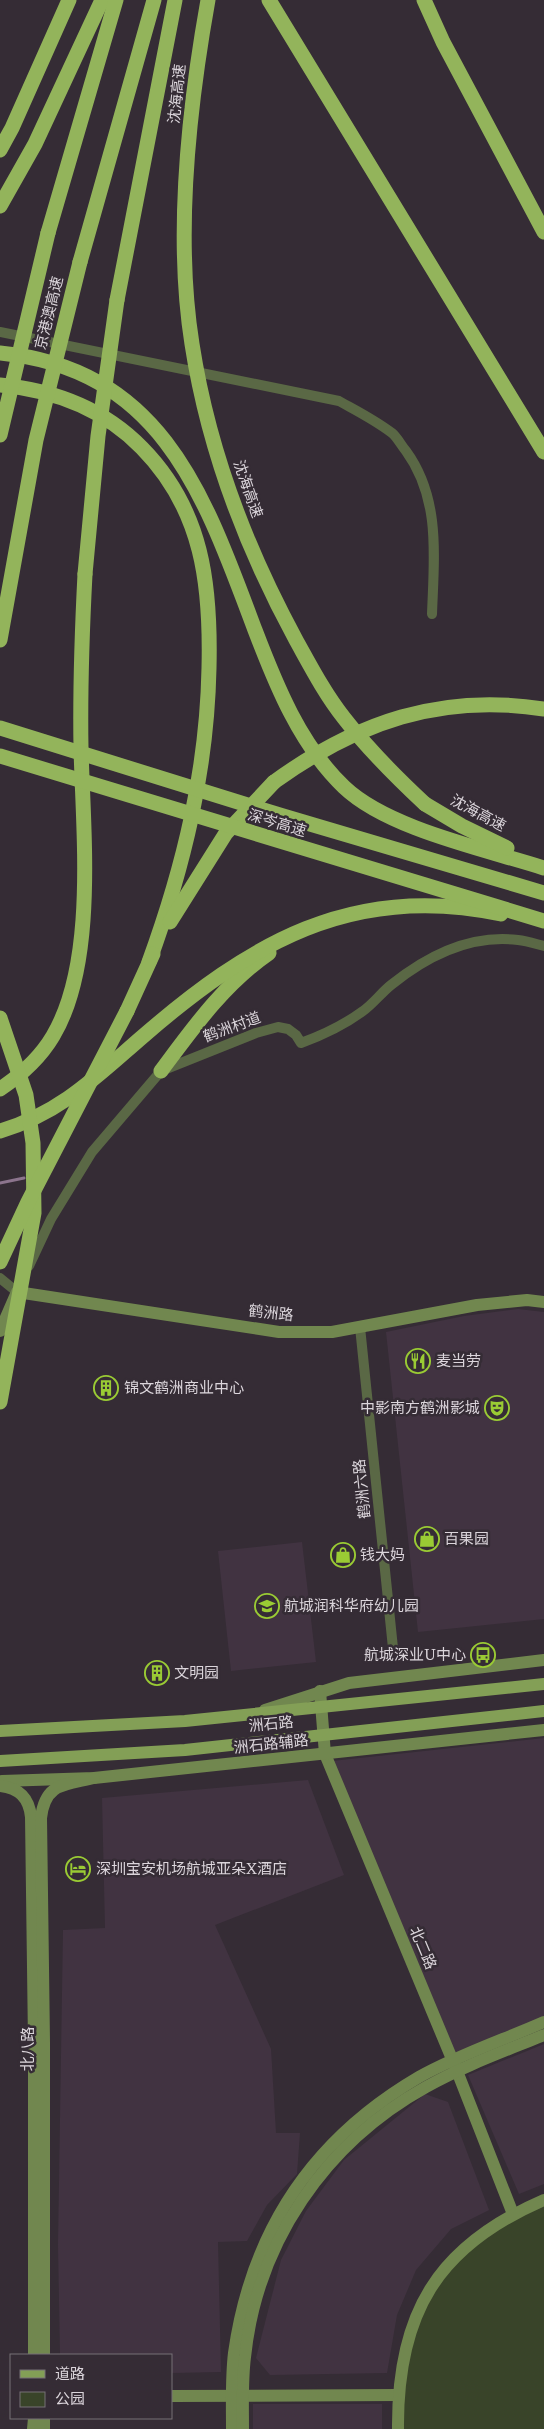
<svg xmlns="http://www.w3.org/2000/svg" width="544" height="2429" viewBox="0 0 544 2429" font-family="'Roboto Serif','Noto Sans SC',serif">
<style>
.built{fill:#413341}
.green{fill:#394429}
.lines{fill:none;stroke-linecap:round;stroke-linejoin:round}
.stream{stroke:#8c748d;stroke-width:3}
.street{stroke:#5a6845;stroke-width:10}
.secondary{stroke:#71874f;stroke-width:12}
.primary{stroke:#839f56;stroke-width:12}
.highway{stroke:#93b45b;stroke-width:15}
.highway-bridge{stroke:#93b45b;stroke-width:15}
.labels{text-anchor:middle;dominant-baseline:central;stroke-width:5;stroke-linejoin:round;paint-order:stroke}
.street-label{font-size:15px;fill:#dbd5db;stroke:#352c35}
.poi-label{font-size:15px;fill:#dbd5db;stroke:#352c35;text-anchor:start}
</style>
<rect width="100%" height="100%" fill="#352c35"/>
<!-- built -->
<g class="built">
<path d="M518,1309L544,1312V1619L418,1632L386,1332L464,1316Z"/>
<path d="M302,1542L316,1662L231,1671L218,1551Z"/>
<path d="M544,1738V2018L456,2055L332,1761Z"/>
<path d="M308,1780L344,1875L215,1925L271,2049L276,2133H300L297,2174L267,2205L247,2241L218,2242L221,2372L171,2373V2355H60L58,2245L63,1930L105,1928L102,1798Z"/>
<path d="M544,2044V2184L519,2194L468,2075Z"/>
<path d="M425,2094L448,2102L489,2210L451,2229L416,2270L397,2315L387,2373L270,2375L256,2358L281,2260L306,2211L344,2160Z"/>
<rect x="253" y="2404" width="129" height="25"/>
</g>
<!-- green -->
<path class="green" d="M544,2201V2429H398L410,2329L458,2254Z"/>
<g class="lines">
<!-- stream -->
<path class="stream" d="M0,1183L24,1178"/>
<!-- street -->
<g class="street">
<path d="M0,332L339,401C357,411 375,420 392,433C397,437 401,445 406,451C441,499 434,557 432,614"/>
<path d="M29,1266L51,1219L92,1152L161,1071L256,1033L278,1027L288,1029L296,1035L301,1043C323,1035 344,1025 363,1011C373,1004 381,993 391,985C427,956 470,934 518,940C527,941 536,944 544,946"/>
<path d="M0,1278L17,1292L19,1286"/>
<path d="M360,1327L393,1648"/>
</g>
<!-- secondary -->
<g class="secondary">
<path d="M0,1331L17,1292L279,1332H332L477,1305L527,1300L544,1302"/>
<path d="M320,1691L325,1754L457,2071L513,2214"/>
<path d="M265,1710L349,1683L544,1660"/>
<path d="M2,1781L94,1778L544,1730"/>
<path d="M0,1786C19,1788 29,1798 31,1817L34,2042V2355"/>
<path d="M44,2355V2042L41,1818C45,1783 64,1785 94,1778"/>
<path d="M171,2396L398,2395"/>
<path d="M33,2429L34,2418"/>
<path d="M44,2429V2418"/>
<path d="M232,2429C232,2404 231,2378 234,2353C251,2232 313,2139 419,2077C458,2055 503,2040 544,2022"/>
<path d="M243,2429C243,2405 242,2381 245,2357C257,2242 325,2143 426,2087C463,2066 505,2051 544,2035"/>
<path d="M398,2429C397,2314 437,2246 544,2200"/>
</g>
<!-- primary -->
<g class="primary">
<path d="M0,1731L185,1721L544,1684"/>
<path d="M0,1761L185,1750L544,1711"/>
</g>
<!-- highway -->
<g class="highway">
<path d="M269,0L544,452"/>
<path d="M424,0L443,42L544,232"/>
<path d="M0,150L12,128L69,0"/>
<path d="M0,206L35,144L102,0"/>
<path d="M48,233L116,0"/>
<path d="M80,262L154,0"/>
<path d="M117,300L175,0"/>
<path d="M0,353C163,369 205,497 255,630C276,685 300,745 344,787C388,829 485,849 544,868"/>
<path d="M0,385C53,390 104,409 142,448C203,510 211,585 209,668C207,770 184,866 149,962"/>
<path d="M425,804L462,826L507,848"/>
<path d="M170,922L226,833L274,782"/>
<path d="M127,1011L153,954"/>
<path d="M161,1071C193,1028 224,984 269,953"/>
<path d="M0,1089C21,1075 40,1058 53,1036C97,962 83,833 81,748C80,690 82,632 85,574"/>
<path d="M0,1131C59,1114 96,1077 141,1038C249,944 352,882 501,914"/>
</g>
<!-- highway-bridge -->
<g class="highway-bridge">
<path d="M208,0C189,106 175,237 192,344C208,448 246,548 296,640C311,667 325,694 344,718C368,749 396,777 425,804"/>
<path d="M0,435L48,233"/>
<path d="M85,574L98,436L117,300"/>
<path d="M0,640L36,440L80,262"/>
<path d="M0,728L283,816L544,893"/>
<path d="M0,756L544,921"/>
<path d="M274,782C357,722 441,693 544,709"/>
<path d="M0,1018L26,1095L33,1143L34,1213L0,1402"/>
<path d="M0,1262L28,1202L127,1011"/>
</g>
</g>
<!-- icons -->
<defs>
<symbol id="restaurant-ring" viewBox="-11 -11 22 22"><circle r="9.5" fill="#352c35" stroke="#9acb34" stroke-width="1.5"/><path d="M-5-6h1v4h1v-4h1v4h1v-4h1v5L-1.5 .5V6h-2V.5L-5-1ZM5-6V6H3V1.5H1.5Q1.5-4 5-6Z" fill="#9acb34"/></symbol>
<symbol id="building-ring" viewBox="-11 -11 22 22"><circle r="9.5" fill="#352c35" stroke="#9acb34" stroke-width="1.5"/><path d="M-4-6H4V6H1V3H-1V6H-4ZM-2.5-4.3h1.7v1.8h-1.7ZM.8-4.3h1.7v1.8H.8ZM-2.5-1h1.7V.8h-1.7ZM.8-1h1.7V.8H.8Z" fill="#9acb34"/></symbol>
<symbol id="theatre-ring" viewBox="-11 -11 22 22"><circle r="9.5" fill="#352c35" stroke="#9acb34" stroke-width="1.5"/><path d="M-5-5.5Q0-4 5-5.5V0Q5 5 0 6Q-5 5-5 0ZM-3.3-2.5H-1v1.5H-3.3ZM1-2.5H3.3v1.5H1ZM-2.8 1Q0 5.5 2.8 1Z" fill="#9acb34"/></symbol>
<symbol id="shop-ring" viewBox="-11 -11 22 22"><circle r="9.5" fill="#352c35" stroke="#9acb34" stroke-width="1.5"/><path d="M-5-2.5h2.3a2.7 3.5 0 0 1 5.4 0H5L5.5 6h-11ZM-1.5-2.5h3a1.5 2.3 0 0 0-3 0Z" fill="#9acb34"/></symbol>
<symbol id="school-ring" viewBox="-11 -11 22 22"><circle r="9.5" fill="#352c35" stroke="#9acb34" stroke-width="1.5"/><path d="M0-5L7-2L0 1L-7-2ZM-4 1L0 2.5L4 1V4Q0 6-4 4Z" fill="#9acb34"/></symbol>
<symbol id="bus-ring" viewBox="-11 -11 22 22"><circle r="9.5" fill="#352c35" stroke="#9acb34" stroke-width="1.5"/><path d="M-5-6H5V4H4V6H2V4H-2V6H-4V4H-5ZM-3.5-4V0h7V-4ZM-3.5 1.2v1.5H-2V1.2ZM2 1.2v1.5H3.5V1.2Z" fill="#9acb34"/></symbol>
<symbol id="hotel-ring" viewBox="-11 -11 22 22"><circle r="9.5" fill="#352c35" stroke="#9acb34" stroke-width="1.5"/><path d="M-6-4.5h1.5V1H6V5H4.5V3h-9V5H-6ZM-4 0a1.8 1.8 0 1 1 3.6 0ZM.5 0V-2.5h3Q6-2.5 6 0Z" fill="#9acb34"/></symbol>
</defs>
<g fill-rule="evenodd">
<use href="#restaurant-ring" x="404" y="1347" width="28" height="28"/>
<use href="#building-ring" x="92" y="1374" width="28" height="28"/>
<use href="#theatre-ring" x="483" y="1394" width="28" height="28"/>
<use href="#shop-ring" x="413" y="1525" width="28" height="28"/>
<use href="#shop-ring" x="329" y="1541" width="28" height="28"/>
<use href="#school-ring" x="253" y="1592" width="28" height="28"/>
<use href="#bus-ring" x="469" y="1641" width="28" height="28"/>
<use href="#building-ring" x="143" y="1659" width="28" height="28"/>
<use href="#hotel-ring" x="64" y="1855" width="28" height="28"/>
</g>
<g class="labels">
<!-- street labels -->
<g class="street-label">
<text transform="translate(177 94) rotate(-84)">沈海高速</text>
<text transform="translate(49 313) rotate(-76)">京港澳高速</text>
<text transform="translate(248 489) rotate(71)">沈海高速</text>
<text transform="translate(478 813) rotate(28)">沈海高速</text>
<text transform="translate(277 823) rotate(17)">深岑高速</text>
<text transform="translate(232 1027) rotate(-20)">鹤洲村道</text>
<text transform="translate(271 1313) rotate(6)">鹤洲路</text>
<text transform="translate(362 1489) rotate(-96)">鹤洲六路</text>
<text transform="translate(271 1724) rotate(-6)">洲石路</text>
<text transform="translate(271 1744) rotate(-6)">洲石路辅路</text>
<text transform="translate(423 1948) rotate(67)">北二路</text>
<text transform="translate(28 2049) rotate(-90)">北八路</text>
</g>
<!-- poi labels -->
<g class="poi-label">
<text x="436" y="1361">麦当劳</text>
<text x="124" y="1388">锦文鹤洲商业中心</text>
<text x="480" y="1408" text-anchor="end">中影南方鹤洲影城</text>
<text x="444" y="1539">百果园</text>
<text x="360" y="1555">钱大妈</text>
<text x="284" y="1606">航城润科华府幼儿园</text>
<text x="466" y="1655" text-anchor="end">航城深业U中心</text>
<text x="174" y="1673">文明园</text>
<text x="96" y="1869">深圳宝安机场航城亚朵X酒店</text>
</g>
</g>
<!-- legend -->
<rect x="10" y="2354" width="162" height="65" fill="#352c35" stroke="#777077"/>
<rect x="20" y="2370" width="25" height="8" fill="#839f56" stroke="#777077"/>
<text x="55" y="2379" font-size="15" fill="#dbd5db">道路</text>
<rect x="20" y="2392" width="25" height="15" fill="#394429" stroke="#777077"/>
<text x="55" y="2404" font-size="15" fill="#dbd5db">公园</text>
</svg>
